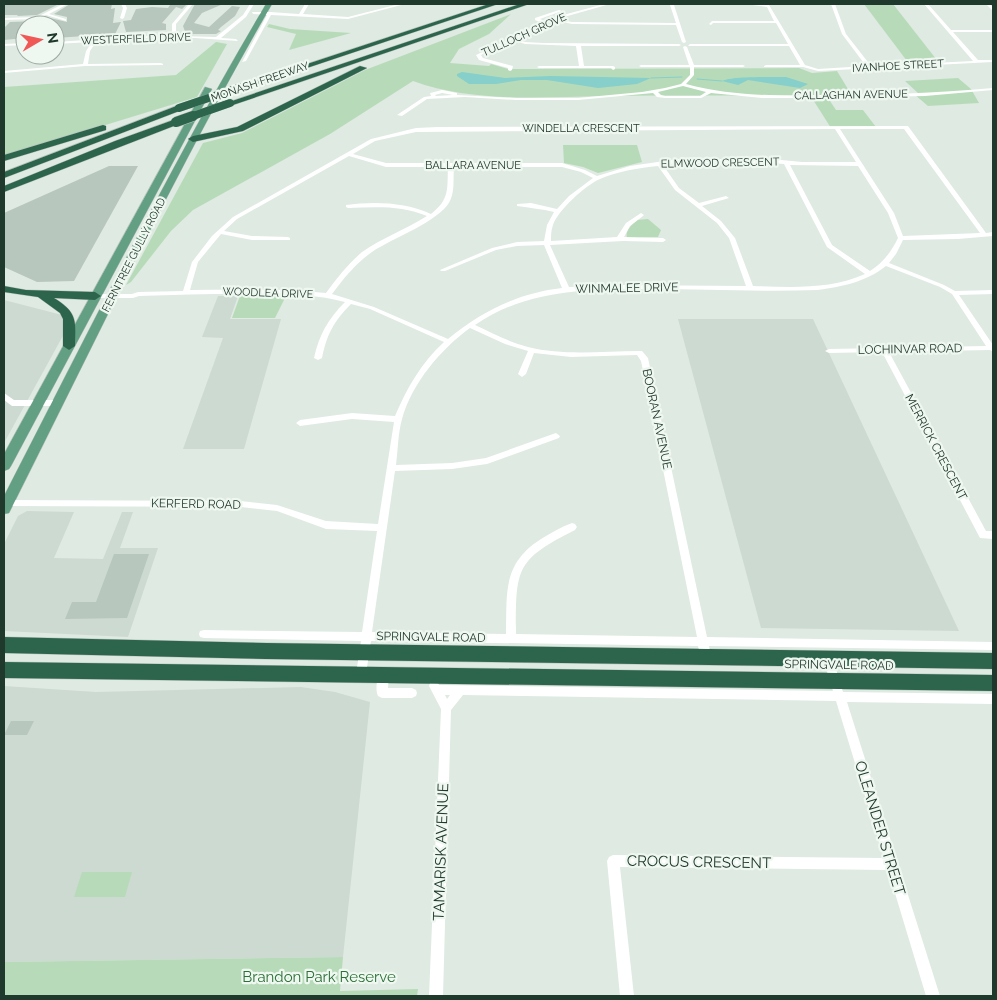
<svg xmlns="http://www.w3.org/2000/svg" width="997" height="1000" viewBox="0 0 997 1000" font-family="Raleway,sans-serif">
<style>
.built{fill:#cddad1}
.green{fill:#b7dbb9}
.water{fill:#86cfca}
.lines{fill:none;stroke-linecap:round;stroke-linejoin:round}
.stream{stroke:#86cfca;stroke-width:1}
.building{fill:#b7c7bd}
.primary-casing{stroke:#bcc4c0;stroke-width:1}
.highway-casing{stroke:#bcc4c0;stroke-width:1}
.street{fill:#fff;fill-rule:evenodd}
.primary{fill:#639f82;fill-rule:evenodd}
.highway{fill:#2c654c;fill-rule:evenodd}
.highway-bridge-far1-casing{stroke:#bcc4c0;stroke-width:8;stroke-linecap:butt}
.highway-bridge-casing{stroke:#bcc4c0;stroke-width:11;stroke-linecap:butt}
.highway-bridge-far1{stroke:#2c654c;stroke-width:8}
.highway-bridge{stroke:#2c654c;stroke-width:10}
.labels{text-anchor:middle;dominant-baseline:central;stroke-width:4.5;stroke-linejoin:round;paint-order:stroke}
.far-street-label{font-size:11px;fill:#20392d;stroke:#eff7f1}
.street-label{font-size:12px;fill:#20392d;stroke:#eff7f1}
.near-street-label{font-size:15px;fill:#20392d;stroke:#eff7f1}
.near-park-label{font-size:15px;fill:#2b7036;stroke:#eff7f1}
</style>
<rect width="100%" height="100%" fill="#dfeae2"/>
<!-- built -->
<g class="built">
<path d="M218,296H238L230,319H281L244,449H183L223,338L202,337Z"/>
<path d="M4,300L62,315L65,332L4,443Z"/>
<path d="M678,319H813L959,631L761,628Z"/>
<path d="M27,511L74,512L54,558L103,559L122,512H133L120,548H158L128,637L4,631V544L18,516Z"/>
<path d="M4,686L96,692L301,687L335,692L370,702L343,957L4,962Z"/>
</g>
<!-- green -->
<g class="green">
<path d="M864,4H893L940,64L910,65Z"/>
<path d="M511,14L489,34L459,49L450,63L489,66L491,64L508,69H536L799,68L812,73L837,71L851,94L826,95L836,110H863L876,127L831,128L810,95C742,96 673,95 605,96C541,97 474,103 413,81L330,134L193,210L171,231L131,282L126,285L203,143L242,133L365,70Z"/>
<path d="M269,24L290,29L351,33L289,50L296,34L267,27Z"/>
<path d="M216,42L227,44L197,97L4,156V87L176,75Z"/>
<path d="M958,78L971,89L979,103L928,106L914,94L918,93L905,81Z"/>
<path d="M563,145H637L642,162L598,173L583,167L564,163Z"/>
<path d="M648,219L661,230L658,237L627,238C625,230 632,225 637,220Z"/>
<path d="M240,296H286L275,318H232Z"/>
<path d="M82,872H132L125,897H74Z"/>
<path d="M343,957L340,991L418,989L417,996H4V962Z"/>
</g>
<!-- water -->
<g class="water">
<path d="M462,72L505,78L551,76L651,78L637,84L598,88L547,80H521L496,84H469L457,76V74Z"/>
<path d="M772,77H786L808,84L800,88L748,80L738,85L722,81C729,77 762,77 772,77Z"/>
</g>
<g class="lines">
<!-- stream -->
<g class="stream">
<path d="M651,78L682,77"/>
<path d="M697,79L722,81"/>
</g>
</g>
<!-- building -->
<g class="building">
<path d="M4,4H59L37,15L17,16L18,15H4Z"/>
<path d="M70,4H112L111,9L115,8L113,23L121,22L115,34L55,38V25H25V38L4,40V28L10,22L38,21L46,17L67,22V17L54,14Z"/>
<path d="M187,4L182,9L176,7L162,23L166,24V30L126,32L123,21L131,20L136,9L152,7L168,8L170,5Z"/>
<path d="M195,4H223L202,13L194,23L209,27L232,6L240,7L235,16L221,27L218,30L221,31L216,34H186L183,26Z"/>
<path d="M109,166H138L74,281L37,282L4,267V213Z"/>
<path d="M114,554H149L127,618L65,619L72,602H96Z"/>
<path d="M11,721H34L27,735H4Z"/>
</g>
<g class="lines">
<defs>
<g id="primary">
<path d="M266,4H272C177,168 96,340 11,509L9,513L4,514V496C89,331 171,164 266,4Z"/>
<path d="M205,87L212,89L11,466L9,469L4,471V454Z"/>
</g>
<g id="highway">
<path d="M489,4H498L244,89L237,87Z"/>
<path d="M520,4H529L233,105L226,103Z"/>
<path d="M360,66L367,68L243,131L193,142L188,139L193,136L237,127Z"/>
<path d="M179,105L183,108L182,110L4,178V172Z"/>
<path d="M176,119L180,122L179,124L4,192V186L115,141Z"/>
<path d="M103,125L106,126V130L4,161V155Z"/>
<path d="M4,286L26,290L95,292L101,296L95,300L54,298C77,312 76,320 75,346L69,350L63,346V319L60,313L38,297L4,292Z"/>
<path d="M4,637L266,643L993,653V669L266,659L4,653Z"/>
<path d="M4,662L993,675V691L4,678Z"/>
</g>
</defs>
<!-- primary casing -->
<use href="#primary" class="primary-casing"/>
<!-- highway casing -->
<use href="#highway" class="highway-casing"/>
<!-- street -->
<g class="street">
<path d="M63,4H68L49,14L66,19V21L46,15L38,19L4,20V18L37,17Z"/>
<path d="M121,4H125L127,8L124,18L122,19L120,18L123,8Z"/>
<path d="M189,4H193L176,24V36L216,37L243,15L250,4H254L246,17L221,38L236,39L238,41L195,38H149L96,42L90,51L88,64L161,63L163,64V65L85,66L4,73V71L83,64L86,51L92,42L55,44V42L149,36H172V24Z"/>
<path d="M305,4H309L303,14L348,17L399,4H405L348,19L271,15L246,61L242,62L267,15L253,14L252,12H270L299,14Z"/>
<path d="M604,4H610L557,19L572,22L676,23L670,5L672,4L674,5L686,42L684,43L682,42L676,25L572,24L553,20L516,39L525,42L543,43L679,44L681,45L679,46H581L584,66H613L615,67V69L613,70L611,68H539L537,67L539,66H579L576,46L525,44L512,40L481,55L483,58L513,66L512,70L510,71L508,70V68L479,60L476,55L542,23L535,20V18L559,10L562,11L540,19L545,21L552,18Z"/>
<path d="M745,4L769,5L805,65L818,69L866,66L842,34L831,4H835L846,34L871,66L973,61L924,4H928L951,30H993V32H953L978,60H993V62L818,71L803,67H764V66L766,65H800L789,46H688L690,44H788L776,23H713L711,25L709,24L712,21H774L767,7Z"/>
<path d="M986,4H990L993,8V11Z"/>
<path d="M25,43V45L4,46V44Z"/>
<path d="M685,46L687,47L694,65H743L745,66L743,67H694V75L686,84C731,96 776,96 822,95C879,95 936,93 993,88V90L925,96L834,98H762L711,93L701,98H665L657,97L653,93L578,100H516L465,97L427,99L402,116L397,115L424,97L431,96L430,93L442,90L457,93V95L516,98H578L642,92L665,88L681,84L690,75V67H641L639,66L641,65H689L683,47ZM683,86L706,92L700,96H665L661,95L658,92ZM442,93L453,95L436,96L435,95Z"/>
<path d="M908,126L986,233L993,232V236L958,239L903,240L896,254L889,263L944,285L955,291L993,290V294L959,295L993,345V352L990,350L889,352L986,531H993V539L980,538L882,352L829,353L825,351L829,349L986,346L952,294L940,287L886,266C866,282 841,287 817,290C761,292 706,289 650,289C589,289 527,289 475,325C492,333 509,342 528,347C564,356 602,351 639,351H642L648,358L707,637L993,642V650L709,646L711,658L710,661L706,663L702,661L698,646L371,641L366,674L365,677L361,679L357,677L356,674L361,641L204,638L200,637L199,634L200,631L204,630L362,632L377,531L326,529L277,511L241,507L7,506L4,505V501L7,500L241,501L277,505L326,521L378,524L394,422L352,419L300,426L296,423L300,420L352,413L395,416C407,388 421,363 444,342L370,309L351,304C334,321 327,334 322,358L318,360L314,358C319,335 328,319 345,302C319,295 292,294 265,294C223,293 181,295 139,296L133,298H95L92,296L95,294H132L138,292L183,291L192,262L212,236L233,217L371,139L416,128L438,127ZM835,129L856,162H802L771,159H678L630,166L597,176L585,170L562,163H386L353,154L375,141L416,132ZM840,129H904L980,233L903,236L894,213ZM349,156L386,167H448C447,189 450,199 431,214C406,202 373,201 346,205V207L348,208C375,207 402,205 427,216C406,229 382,238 362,252C348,264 337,278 326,293C281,289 235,289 190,290L198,262L221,234L252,240H290V238L288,237L252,236L224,231L237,219ZM678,163H771L784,164L827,247L865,274C830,290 790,287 753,286L735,238L721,221L702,206L729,198L726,196L699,203L679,188L663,165ZM790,165L858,166L888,213L898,238C891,252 883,263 870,271L832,245ZM658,166L675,190L717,223L729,238L746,286L618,285L569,287L550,245L623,241L663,242L666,240L663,238L624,237L630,226L643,216L644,215L641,213L626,223L617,237L551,241C551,236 551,230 553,225C558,210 586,185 600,179C618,171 639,168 658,166ZM454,167H562L581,172L593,178L569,196L557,209L531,203L517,204V206C530,208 542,209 554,212L547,225L544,241L517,242L492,248L440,270L441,271H445L496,250L517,246L544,245L562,288C519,293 481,311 448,339L374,307L332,294C344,278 356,263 372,252C392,238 439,222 450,201C455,191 453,178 454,167ZM470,328L505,344L528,351L518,374L522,377L526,374L534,353L571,357L637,355L641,361L697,637L516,634C516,569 515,560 575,530L577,527L575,524L572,523C561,527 551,533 541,539C502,564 507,593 506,634L372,632L395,471L452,469L487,464L559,438L560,436L556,433L553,434L486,458L452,463L396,465C398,450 398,433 402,419C412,383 441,349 470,328Z"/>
<path d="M4,393L14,400H58L62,403L58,406H12L4,400Z"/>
<path d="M828,654L832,656L833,659L843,692L993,694V704L847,702L940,996H926L888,870L620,867L634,996H620L607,861L609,857L613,855L884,858L836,701L463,695L451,710L443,996H429L441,709L429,686L430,683L434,681L438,683L439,685L833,691L823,659L824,656ZM445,695H450L447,699Z"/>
<path d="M384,669L388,671L389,674L388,688H412L416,690L417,693L416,696L412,698H382L378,696C375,690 377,677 380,671Z"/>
</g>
<!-- primary -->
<use href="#primary" class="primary"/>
<!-- highway -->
<use href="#highway" class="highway"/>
<defs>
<g id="highway-bridge-far1">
<path d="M179,108L241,87"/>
<path d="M190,117L230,103"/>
</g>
<path id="highway-bridge" d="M176,122L193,116"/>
</defs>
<!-- highway-bridge-far1 casing -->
<use href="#highway-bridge-far1" class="highway-bridge-far1-casing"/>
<!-- highway-bridge casing -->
<use href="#highway-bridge" class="highway-bridge-casing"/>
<!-- highway-bridge-far1 -->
<use href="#highway-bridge-far1" class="highway-bridge-far1"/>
<!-- highway-bridge -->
<use href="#highway-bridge" class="highway-bridge"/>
</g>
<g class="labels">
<!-- far-street labels -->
<g class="far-street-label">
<text transform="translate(524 35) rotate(-24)">TULLOCH GROVE</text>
<text transform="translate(136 39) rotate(-2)">WESTERFIELD DRIVE</text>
<text transform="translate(898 66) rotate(-3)">IVANHOE STREET</text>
<text transform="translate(260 82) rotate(-19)">MONASH FREEWAY</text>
<text transform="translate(851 95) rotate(-1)">CALLAGHAN AVENUE</text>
<text x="581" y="128">WINDELLA CRESCENT</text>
<text transform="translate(720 163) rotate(-1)">ELMWOOD CRESCENT</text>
<text x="473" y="165">BALLARA AVENUE</text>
<text transform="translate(134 255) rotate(-63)">FERNTREE GULLY ROAD</text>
<text transform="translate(268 293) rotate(2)">WOODLEA DRIVE</text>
</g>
<!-- street labels -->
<g class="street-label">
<text transform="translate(627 288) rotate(-1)">WINMALEE DRIVE</text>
<text transform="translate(910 349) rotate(-1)">LOCHINVAR ROAD</text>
<text transform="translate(657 419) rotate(78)">BOORAN AVENUE</text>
<text transform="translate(936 447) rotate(62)">MERRICK CRESCENT</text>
<text transform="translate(196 504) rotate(1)">KERFERD ROAD</text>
<text transform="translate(431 637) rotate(1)">SPRINGVALE ROAD</text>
<text transform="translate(839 665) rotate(1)">SPRINGVALE ROAD</text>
</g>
<!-- near-street labels -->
<g class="near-street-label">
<text transform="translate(880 828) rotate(73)">OLEANDER STREET</text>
<text transform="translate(441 852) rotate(-88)">TAMARISK AVENUE</text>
<text transform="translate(699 862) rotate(1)">CROCUS CRESCENT</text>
</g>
<!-- near-park labels -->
<g class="near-park-label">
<text x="319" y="977">Brandon Park Reserve</text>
</g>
</g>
<!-- border -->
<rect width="997" height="1000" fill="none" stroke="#20392d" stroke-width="10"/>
<!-- north arrow -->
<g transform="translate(40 40) rotate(81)"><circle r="24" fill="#eff7f1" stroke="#9caba3"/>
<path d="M0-4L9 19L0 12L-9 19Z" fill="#f05856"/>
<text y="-8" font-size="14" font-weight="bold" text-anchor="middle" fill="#20392d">N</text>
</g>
</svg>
